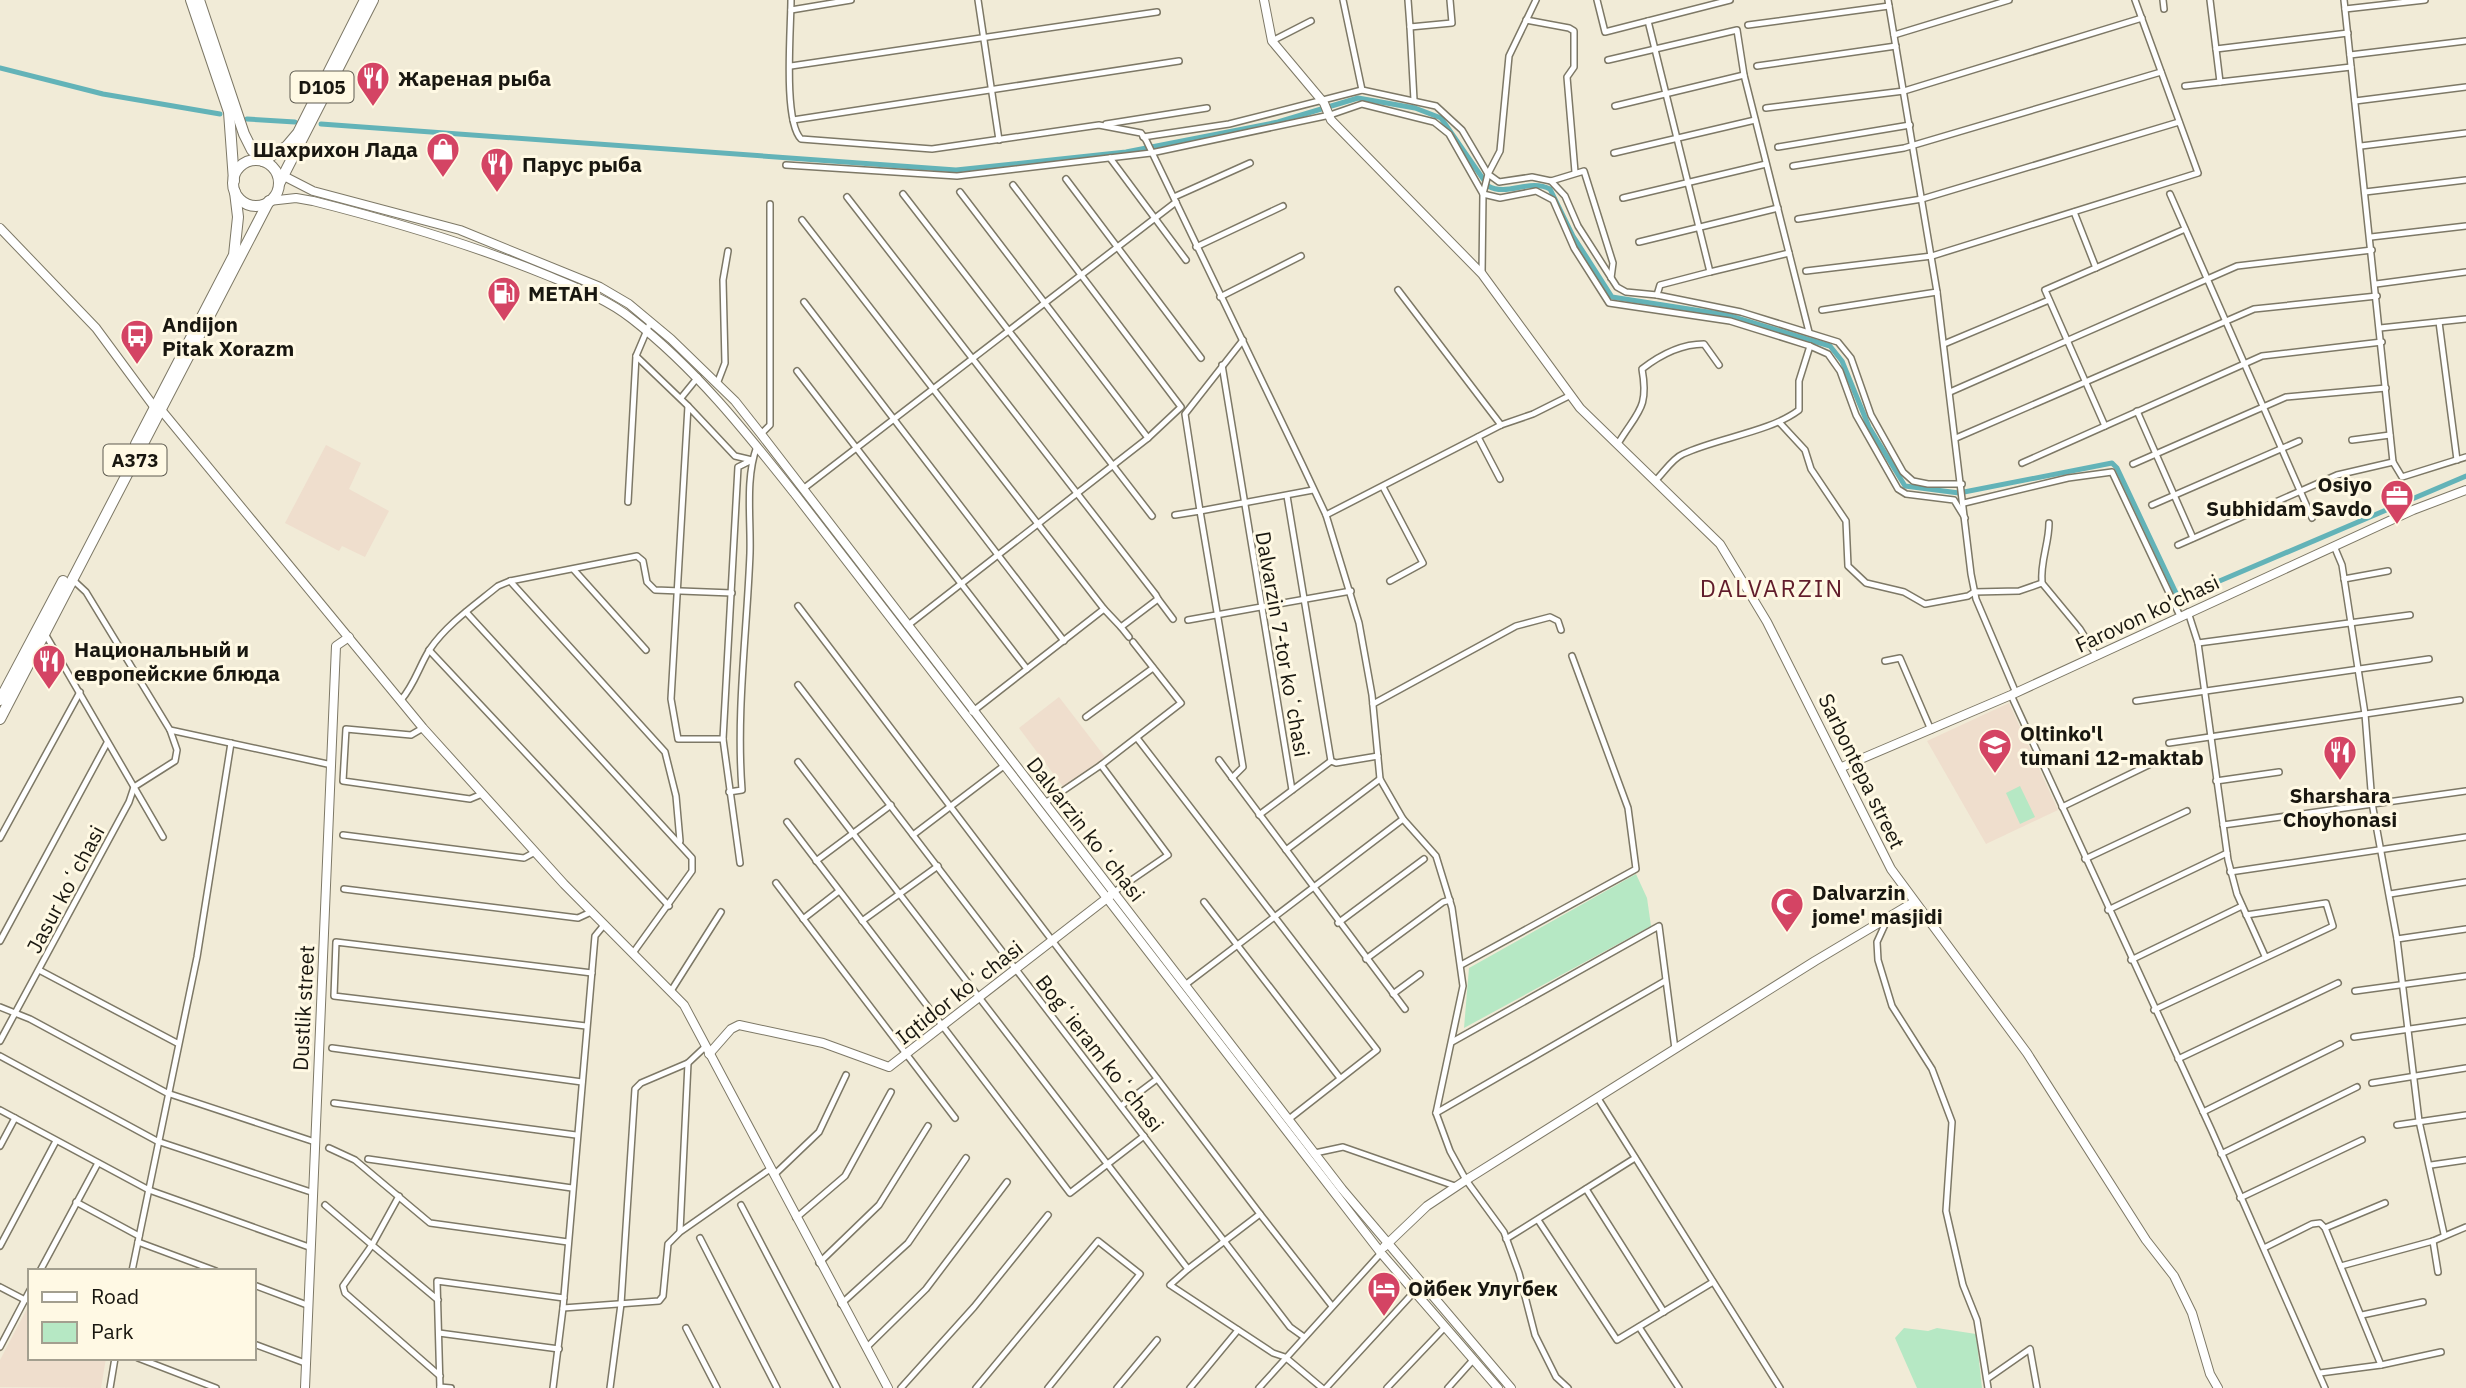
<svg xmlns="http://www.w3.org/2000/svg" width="2466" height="1388" viewBox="0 0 2466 1388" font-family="'IBM Plex Sans',sans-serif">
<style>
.education{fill:#efdecd}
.green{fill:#b6e8c4}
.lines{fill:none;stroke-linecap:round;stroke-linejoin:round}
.canal{stroke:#63b3b8;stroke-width:5}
.street-casing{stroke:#7d7866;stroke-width:8}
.secondary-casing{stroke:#7d7866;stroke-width:10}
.highway-casing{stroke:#7d7866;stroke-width:12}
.street{stroke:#fff;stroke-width:5}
.secondary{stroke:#fff;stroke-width:8}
.highway{stroke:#fff;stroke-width:10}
.labels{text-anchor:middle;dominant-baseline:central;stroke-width:6;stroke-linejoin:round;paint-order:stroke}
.shield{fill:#fff9e4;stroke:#5e5b50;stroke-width:2}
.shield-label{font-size:19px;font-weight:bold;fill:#191710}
.poi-label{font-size:21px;font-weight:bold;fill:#191710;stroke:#fff9e4;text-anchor:start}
.street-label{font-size:21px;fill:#191710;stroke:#fff9e4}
.quarter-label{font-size:24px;letter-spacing:2px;fill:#611c2b;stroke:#fff9e4}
</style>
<rect width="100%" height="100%" fill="#f1ebd7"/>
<!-- education -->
<g class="education">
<path d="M326,445L361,463L349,489L389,511L365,557L342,546L339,551L285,523Z"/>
<path d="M1059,697L1105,757L1064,788L1019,728Z"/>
<path d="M2009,703L2058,810L1986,844L1927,741Z"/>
<path d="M30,1303V1358H106L101,1388L0,1387V1360Z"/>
</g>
<!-- green -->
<g class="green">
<path d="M2020,786L2035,817L2020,824L2006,793Z"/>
<path d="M1636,874L1647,898L1651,926L1464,1028L1469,968Z"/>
<path d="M1904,1328L1928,1331L1937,1328L1976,1334L1982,1388H1917L1895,1338Z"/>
</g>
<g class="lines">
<!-- canal -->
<g class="canal">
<path d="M0,68L103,94L220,114"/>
<path d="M247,119L295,122"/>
<path d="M321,124L956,170L1126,152L1278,122L1358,98L1415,108L1441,118L1488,186C1508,197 1529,178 1550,189L1573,236L1612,297L1727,315L1830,346L1842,361L1869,427L1905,486L1959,493L2112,463L2117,468L2177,595L2189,594L2466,476"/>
</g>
<defs>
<g id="street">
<path d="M791,0C791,29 783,121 801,139L932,149L1099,125L1141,133L1146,140L1302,464L1326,515L1359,623L1372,695L1380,779L1403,819L1436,856L1452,908L1463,986L1436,1113L1450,1151L1466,1180L1504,1232L1519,1273L1535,1335L1556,1377L1568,1388"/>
<path d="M978,0L999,140"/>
<path d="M1343,0L1362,90"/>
<path d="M1408,0L1410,27L1452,23L1450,0"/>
<path d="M1597,0L1605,32L1730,0"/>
<path d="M1888,0L1937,292L1971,574L1976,599L2016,693"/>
<path d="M2163,0L2164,9"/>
<path d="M2210,0L2220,82L2351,67"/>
<path d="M2344,0L2393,462L2402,477L2466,457"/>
<path d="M2345,9L2425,0"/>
<path d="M791,10L851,0"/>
<path d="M1526,20L1569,28L1574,31V67L1567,77L1575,172"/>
<path d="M1648,21L1710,272L1789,253"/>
<path d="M1748,25L1889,6"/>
<path d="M1410,27L1414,100"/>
<path d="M1894,35L2009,0"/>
<path d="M1272,41L1311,21"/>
<path d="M2216,49L2348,33"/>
<path d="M2350,55L2466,41"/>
<path d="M1608,60L1737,30L1744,75L1809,332"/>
<path d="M791,66L1157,12"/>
<path d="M1757,66L1896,46"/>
<path d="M2185,86L2220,82"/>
<path d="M2355,101L2466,87"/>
<path d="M1615,106L1744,75"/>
<path d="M1766,108L1904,91L2142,18"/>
<path d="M793,120L1179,61"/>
<path d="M1106,124L1207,108"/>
<path d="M1143,137L1229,124L1362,90L1436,106L1462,130L1488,174L1499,182L1532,177L1551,181L1584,171L1613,263L1611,278"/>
<path d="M2361,146L2466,133"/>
<path d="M1778,147L1910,125"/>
<path d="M1614,153L1755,120"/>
<path d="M1110,158L1186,260"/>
<path d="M786,165L957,176L1151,153L1330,115L1362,104L1434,122L1449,134L1483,194L1500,198L1536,191L1553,200L1574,248L1609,303L1730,321L1810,346"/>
<path d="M1793,166L1904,148L2161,72"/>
<path d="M1066,179L1201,358"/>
<path d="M1551,181L1565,196L1578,226L1617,287L1626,292L1657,295"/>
<path d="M960,192L1148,438"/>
<path d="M2365,192L2466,180"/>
<path d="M903,194L1152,516"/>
<path d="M2170,194L2312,518"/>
<path d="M1174,197L1250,163"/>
<path d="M1623,198L1766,164"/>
<path d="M2074,212L2096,268"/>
<path d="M1798,219L1922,199L2179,122"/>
<path d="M802,220L1104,609L1121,627L1158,599L1156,595L847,197"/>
<path d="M2371,237L2466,226"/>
<path d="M1639,242L1778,208"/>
<path d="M1196,247L1283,206"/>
<path d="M1806,271L1932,256L2198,173L2135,0"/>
<path d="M1710,272L1660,285L1657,295L1741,312L1838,342L1851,358L1871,415L1903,472L1913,481L1928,484H1962"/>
<path d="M1482,274L1483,194L1488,174L1500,151L1509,56L1536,0"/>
<path d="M2376,284L2466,272"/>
<path d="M1398,290L1501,425"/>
<path d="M1220,297L1301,256"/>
<path d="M804,302L1064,641"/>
<path d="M1822,310L1937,292"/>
<path d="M2439,322L2457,460"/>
<path d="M650,323L636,356L688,406"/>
<path d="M2380,328L2466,319"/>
<path d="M1243,340L1185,414L1200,511L1313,490"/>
<path d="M1944,344L2049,300"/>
<path d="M1222,365L1292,790"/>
<path d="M797,371L1027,669"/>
<path d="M717,384L725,363L723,280L728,251"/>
<path d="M1950,392L2237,266L2372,250"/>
<path d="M681,398L698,377"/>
<path d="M2137,411L2193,538"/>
<path d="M1779,422L1805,450L1811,469L1846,521L1848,566L1866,583L1904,592L1925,604L1968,596L1974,592L2019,591L2042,583L2080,629L2096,655"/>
<path d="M2105,426L2045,290L2185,229"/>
<path d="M761,434L770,425V204"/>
<path d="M1478,437L1500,479"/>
<path d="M1956,438L2254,309L2377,296"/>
<path d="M2352,440L2390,435"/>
<path d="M1619,442C1638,411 1649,408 1642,369C1660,355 1682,344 1704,344L1719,365"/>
<path d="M2022,463L2262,356L2382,342"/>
<path d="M2133,464L2286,397L2386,388"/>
<path d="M1656,480C1664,472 1673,458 1683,454C1717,438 1770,432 1799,410V381L1810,346L1828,354L1840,371L1856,415L1898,489L1906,494L1954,500L1965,518"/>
<path d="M1383,487L1423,563L1390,581"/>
<path d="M803,489L1176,202"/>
<path d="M1287,496L1331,761"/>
<path d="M628,502L636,356"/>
<path d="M1964,503L2068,478L2112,472L2180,616"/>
<path d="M2152,505L2299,441"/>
<path d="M1175,515L1200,511L1243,767L1232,778"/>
<path d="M1326,515L1501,425L1533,414L1571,395"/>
<path d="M2178,545L2337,475L2393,462"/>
<path d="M2334,546L2342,565L2365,714L2372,803L2397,939L2419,1121L2444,1234"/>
<path d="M574,570L646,650"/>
<path d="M72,579L86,592L170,730L332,765"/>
<path d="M2344,579L2388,571"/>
<path d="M510,581L665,752L676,796L680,841"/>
<path d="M2042,583C2040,561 2049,544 2049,523"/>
<path d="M1158,599L1173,619"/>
<path d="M798,606L1260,1214L1188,1269"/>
<path d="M466,612L692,858V871L633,953"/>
<path d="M2188,612L2198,643L2228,860L2237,894L2265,956"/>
<path d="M1188,620L1351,591"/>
<path d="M907,626L1148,438L1181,407L1013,185"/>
<path d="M1121,627L1129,637"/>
<path d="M44,632L163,837"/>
<path d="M2198,643L2410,615"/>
<path d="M429,650L669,906"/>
<path d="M1885,661L1900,658L1931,730"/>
<path d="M798,685L1290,1327L1304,1337"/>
<path d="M2011,695L2211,1129L2325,1388"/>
<path d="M401,700C415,684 419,666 430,649C447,624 475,605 498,586L510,581L637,556L643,561L647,582L655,590L732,593"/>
<path d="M2136,701L2429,659"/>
<path d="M1373,704L1516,626L1550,617L1558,621L1561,630"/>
<path d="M972,712L1104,609"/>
<path d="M1086,717L1153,668"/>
<path d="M423,728L411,735L346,729L343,781L470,799L482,794"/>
<path d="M1137,738L1377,1050L1289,1119"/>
<path d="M723,739H678L671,699L688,406L735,456L752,460"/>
<path d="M2169,743L2460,700"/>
<path d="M1219,760L1405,1009"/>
<path d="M798,762L1188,1269L1170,1285L1273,1353L1285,1357L1322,1388"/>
<path d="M1101,765L1168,855L1114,892"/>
<path d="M2216,781L2279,772"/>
<path d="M729,792L742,790C736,711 747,632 750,553C751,518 745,479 757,446"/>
<path d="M1045,803L1101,765L1181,703L1133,642"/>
<path d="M2062,807L2163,758"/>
<path d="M1259,815L1331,761L1336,763L1378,756"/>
<path d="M787,822L1070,1193L1144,1136"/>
<path d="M2223,825L2466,791"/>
<path d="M343,835L524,858L535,852"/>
<path d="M913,835L1005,765"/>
<path d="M0,838L80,692"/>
<path d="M1286,850L1380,779"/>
<path d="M2085,859L2187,811"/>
<path d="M816,861L891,805"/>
<path d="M740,863L723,739L738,467L752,460"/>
<path d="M2230,872L2466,837"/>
<path d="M776,883L955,1118"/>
<path d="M344,889L578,918L591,912"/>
<path d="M2390,894L2466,882"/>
<path d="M1204,902L1340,1078"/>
<path d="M2108,910L2227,853"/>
<path d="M803,919L839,891"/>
<path d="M1887,920L1877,942L1878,960L1892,1006L1932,1069L1952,1122L1946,1211L1963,1285L1977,1320L1988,1388"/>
<path d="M862,921L938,866"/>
<path d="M1338,923L1424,859"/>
<path d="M2397,939L2466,929"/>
<path d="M0,941L107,743"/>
<path d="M1366,959L1443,902L1450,900"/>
<path d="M2131,960L2242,906"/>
<path d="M1461,965L1636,869L1628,808L1572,656"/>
<path d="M39,970L177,1043"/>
<path d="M1185,985L1403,819"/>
<path d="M671,991L721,912"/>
<path d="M2355,991L2466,976"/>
<path d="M1393,994L1420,974"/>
<path d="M0,1007L30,1019L167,1093L315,1142"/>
<path d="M2154,1010L2333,926L2326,903L2246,915"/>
<path d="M586,1026L334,996L336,942L592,973"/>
<path d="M2354,1037L2466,1021"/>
<path d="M0,1041L129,802L134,787L175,761L177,750L170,730"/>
<path d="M1452,1042L1659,926L1675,1049"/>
<path d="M332,1048L582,1082"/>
<path d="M0,1056L157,1141L311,1192"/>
<path d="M2178,1059L2338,983"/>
<path d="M2372,1083L2466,1068"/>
<path d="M1599,1100L1780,1388"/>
<path d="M334,1103L576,1135"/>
<path d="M1121,1106L1157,1079"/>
<path d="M0,1110L149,1190L309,1247"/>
<path d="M2203,1112L2340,1044"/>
<path d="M1436,1113L1665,981"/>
<path d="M2397,1125L2466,1115"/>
<path d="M0,1146L15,1118"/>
<path d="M329,1148L355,1160L430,1223L568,1242"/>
<path d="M1315,1153L1343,1147L1455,1186"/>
<path d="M2221,1154L2357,1087"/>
<path d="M368,1159L572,1188"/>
<path d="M2431,1165L2466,1160"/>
<path d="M774,1175L819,1132L846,1075"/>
<path d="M1586,1189L1664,1312"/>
<path d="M2240,1198L2362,1140"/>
<path d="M76,1202L139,1236"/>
<path d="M325,1205L372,1245L399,1196"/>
<path d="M741,1205L837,1388"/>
<path d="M1260,1214L1332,1306"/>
<path d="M796,1218L845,1176L891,1092"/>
<path d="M1538,1220L1617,1340L1713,1282"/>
<path d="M2325,1228L2385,1203"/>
<path d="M680,1231L688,1063"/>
<path d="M700,1238L777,1388"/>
<path d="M1506,1239L1635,1158"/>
<path d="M2433,1241L2438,1272"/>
<path d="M138,1242L216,1271"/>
<path d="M0,1246L56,1141"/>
<path d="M2264,1248L2312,1224L2320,1223L2325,1228L2381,1365L2320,1373"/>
<path d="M819,1263L879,1205L928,1126"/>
<path d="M2341,1266L2433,1241L2466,1227"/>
<path d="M40,1271L98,1163"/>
<path d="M132,1271L197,957L231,743"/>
<path d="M254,1285L307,1305"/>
<path d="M0,1287L25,1300"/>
<path d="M438,1300L372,1245L343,1286L345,1293L440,1376"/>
<path d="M841,1304L908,1243L966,1158"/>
<path d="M563,1308L659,1301L663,1296L668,1244L680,1232L770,1169"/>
<path d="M2362,1315L2423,1302"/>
<path d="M1639,1327L1679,1388"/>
<path d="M686,1328L717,1388"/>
<path d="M439,1333L559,1349"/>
<path d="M254,1344L305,1363"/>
<path d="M0,1347L30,1290"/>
<path d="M866,1348L926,1289L1007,1182"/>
<path d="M138,1358L216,1388"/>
<path d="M2381,1365L2441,1352"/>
<path d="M1987,1379L2030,1349L2037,1388"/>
<path d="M440,1387L451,1388"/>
<path d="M110,1388L115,1358"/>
<path d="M440,1388L437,1281L564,1298"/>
<path d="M553,1388L563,1308L595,936L604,925"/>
<path d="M610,1388L621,1304L635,1089L641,1083L688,1063L705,1047"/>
<path d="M901,1388L974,1307L1048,1215"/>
<path d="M976,1388L1098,1241L1140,1274L1048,1388"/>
<path d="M1117,1388L1157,1340"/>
<path d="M1190,1388L1238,1330"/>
<path d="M1259,1388L1381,1253"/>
<path d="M1326,1388L1414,1292"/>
<path d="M1387,1388L1445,1327"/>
<path d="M1448,1388L1473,1360"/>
</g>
<g id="secondary">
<path d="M1264,0L1272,41L1324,103L1331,120L1482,274L1580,408L1720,544L1767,622L1891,869L2027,1053L2146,1240L2174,1276L2192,1313L2210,1374L2218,1388"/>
<path d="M276,172L313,191L460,230L600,287L629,304L671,339L735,401L761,434L1342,1189L1511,1388"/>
<path d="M269,201L296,198L313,201C392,221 471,244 546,275C575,287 607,299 632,319C696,369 745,431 795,494L1381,1253L1498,1388"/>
<path d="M0,228L96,328L155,408L162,411L423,728L564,884L684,1005L888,1388"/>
<path d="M1842,767L2011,695L2413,510L2466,490"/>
<path d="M709,1054L731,1029L739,1025L823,1043L889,1067L1111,895"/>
<path d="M1384,1247L1427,1206L1466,1180L1815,961L1914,902"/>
<path d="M305,1388L336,646L349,637"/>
</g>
<g id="highway">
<path d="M191,0L229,112L234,181"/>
<path d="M199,0L244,134L252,150L263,161L287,146L298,133L365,0"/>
<circle cx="256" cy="183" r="23"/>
<path d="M279,184L373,0"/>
<path d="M136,444L234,255L238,217L235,192"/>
<path d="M0,700L63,581"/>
<path d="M0,719L269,201"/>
</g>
</defs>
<!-- street casing -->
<use href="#street" class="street-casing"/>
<!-- secondary casing -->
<use href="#secondary" class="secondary-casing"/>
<!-- highway casing -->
<use href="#highway" class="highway-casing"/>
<!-- street -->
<use href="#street" class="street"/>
<!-- secondary -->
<use href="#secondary" class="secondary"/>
<!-- highway -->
<use href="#highway" class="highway"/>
</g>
<!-- icons -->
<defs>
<symbol id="restaurant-pin" viewBox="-11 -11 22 30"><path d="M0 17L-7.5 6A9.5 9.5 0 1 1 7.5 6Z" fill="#d44464" stroke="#fff9e4"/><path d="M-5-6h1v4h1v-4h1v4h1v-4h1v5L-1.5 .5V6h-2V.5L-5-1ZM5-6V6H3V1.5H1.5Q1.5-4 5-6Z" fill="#fff"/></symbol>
<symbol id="shop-pin" viewBox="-11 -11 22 30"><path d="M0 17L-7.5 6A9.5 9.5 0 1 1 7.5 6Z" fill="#d44464" stroke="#fff9e4"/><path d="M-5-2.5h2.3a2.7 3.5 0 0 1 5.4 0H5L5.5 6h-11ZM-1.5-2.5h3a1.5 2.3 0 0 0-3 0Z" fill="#fff"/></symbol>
<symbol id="fuel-pin" viewBox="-11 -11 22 30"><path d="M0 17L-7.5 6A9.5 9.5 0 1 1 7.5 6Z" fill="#d44464" stroke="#fff9e4"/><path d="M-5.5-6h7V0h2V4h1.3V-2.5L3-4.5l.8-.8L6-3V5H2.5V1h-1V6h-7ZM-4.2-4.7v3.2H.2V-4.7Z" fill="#fff"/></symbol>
<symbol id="bus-pin" viewBox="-11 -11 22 30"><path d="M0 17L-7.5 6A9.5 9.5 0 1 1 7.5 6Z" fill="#d44464" stroke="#fff9e4"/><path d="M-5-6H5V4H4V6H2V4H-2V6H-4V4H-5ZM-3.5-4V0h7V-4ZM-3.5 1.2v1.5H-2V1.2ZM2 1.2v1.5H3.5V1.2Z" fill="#fff"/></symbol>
<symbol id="office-pin" viewBox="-11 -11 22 30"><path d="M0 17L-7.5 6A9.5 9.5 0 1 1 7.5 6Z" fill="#d44464" stroke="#fff9e4"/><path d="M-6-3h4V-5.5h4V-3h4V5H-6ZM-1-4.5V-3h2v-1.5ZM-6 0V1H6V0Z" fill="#fff"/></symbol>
<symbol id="school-pin" viewBox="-11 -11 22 30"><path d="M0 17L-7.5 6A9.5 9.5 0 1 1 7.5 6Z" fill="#d44464" stroke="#fff9e4"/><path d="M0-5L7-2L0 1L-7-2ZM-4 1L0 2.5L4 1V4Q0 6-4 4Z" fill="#fff"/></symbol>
<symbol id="mosque-pin" viewBox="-11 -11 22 30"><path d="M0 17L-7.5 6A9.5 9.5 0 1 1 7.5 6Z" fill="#d44464" stroke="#fff9e4"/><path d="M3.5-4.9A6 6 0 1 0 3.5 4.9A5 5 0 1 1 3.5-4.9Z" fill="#fff"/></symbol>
<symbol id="hotel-pin" viewBox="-11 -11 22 30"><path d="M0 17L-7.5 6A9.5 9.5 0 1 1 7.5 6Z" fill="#d44464" stroke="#fff9e4"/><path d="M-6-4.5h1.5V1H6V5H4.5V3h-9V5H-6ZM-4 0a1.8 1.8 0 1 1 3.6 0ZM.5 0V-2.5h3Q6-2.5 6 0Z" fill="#fff"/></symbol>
</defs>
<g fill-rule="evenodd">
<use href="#restaurant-pin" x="354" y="59" width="38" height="52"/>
<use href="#shop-pin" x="424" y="130" width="38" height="52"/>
<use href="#restaurant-pin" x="478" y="145" width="38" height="52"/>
<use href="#fuel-pin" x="485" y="274" width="38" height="52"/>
<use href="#bus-pin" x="118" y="317" width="38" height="52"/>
<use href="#office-pin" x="2378" y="477" width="38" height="52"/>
<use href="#restaurant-pin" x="30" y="642" width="38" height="52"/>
<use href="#school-pin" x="1976" y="726" width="38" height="52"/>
<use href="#restaurant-pin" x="2321" y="733" width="38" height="52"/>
<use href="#mosque-pin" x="1768" y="885" width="38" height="52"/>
<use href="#hotel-pin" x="1365" y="1269" width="38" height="52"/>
</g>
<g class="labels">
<!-- shield labels -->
<g class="shield">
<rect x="290.5" y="71.5" width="63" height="31" rx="5"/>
<rect x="103.5" y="444.5" width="63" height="31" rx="5"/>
</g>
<g class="shield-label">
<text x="322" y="87">D105</text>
<text x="135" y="460">A373</text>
</g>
<!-- poi labels -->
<g class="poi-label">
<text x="398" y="78">Жареная рыба</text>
<text x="418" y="149" text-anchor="end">Шахрихон Лада</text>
<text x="522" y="164">Парус рыба</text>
<text x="528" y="293">МЕТАН</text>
<text x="162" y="324">Andijon<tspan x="162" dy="24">Pitak Xorazm</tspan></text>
<text x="2372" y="484" text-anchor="end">Osiyo<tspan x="2372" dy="24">Subhidam Savdo</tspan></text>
<text x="74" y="649">Национальный и<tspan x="74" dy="24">европейские блюда</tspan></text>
<text x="2020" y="733">Oltinko'l<tspan x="2020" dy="24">tumani 12-maktab</tspan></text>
<text x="2340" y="795" text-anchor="middle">Sharshara<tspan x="2340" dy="24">Choyhonasi</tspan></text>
<text x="1812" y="892">Dalvarzin<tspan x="1812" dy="24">jome' masjidi</tspan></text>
<text x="1408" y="1288">Ойбек Улугбек</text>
</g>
<!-- street labels -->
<g class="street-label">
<text transform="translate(2147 613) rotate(-25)">Farovon ko'chasi</text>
<text transform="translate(1283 644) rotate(80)">Dalvarzin 7-tor koʻchasi</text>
<text transform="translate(1862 771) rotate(64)">Sarbontepa street</text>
<text transform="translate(1086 829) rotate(52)">Dalvarzin koʻchasi</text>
<text transform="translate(65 889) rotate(-62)">Jasur koʻchasi</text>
<text transform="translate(959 992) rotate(-38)">Iqtidor koʻchasi</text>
<text transform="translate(303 1008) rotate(-87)">Dustlik street</text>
<text transform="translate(1100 1053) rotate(52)">Bogʻieram koʻchasi</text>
</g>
<!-- quarter labels -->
<g class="quarter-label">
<text x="1772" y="588">DALVARZIN</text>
</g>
</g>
<!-- legend -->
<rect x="28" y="1269" width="228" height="91" fill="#fff9e4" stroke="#a39f8f" stroke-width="2"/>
<rect x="42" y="1292" width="35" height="10" fill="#ffffff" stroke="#a39f8f" stroke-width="2"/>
<text x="91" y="1304" font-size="21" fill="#191710">Road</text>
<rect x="42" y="1322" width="35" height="21" fill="#b6e8c4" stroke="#a39f8f" stroke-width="2"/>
<text x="91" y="1339" font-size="21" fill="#191710">Park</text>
</svg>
